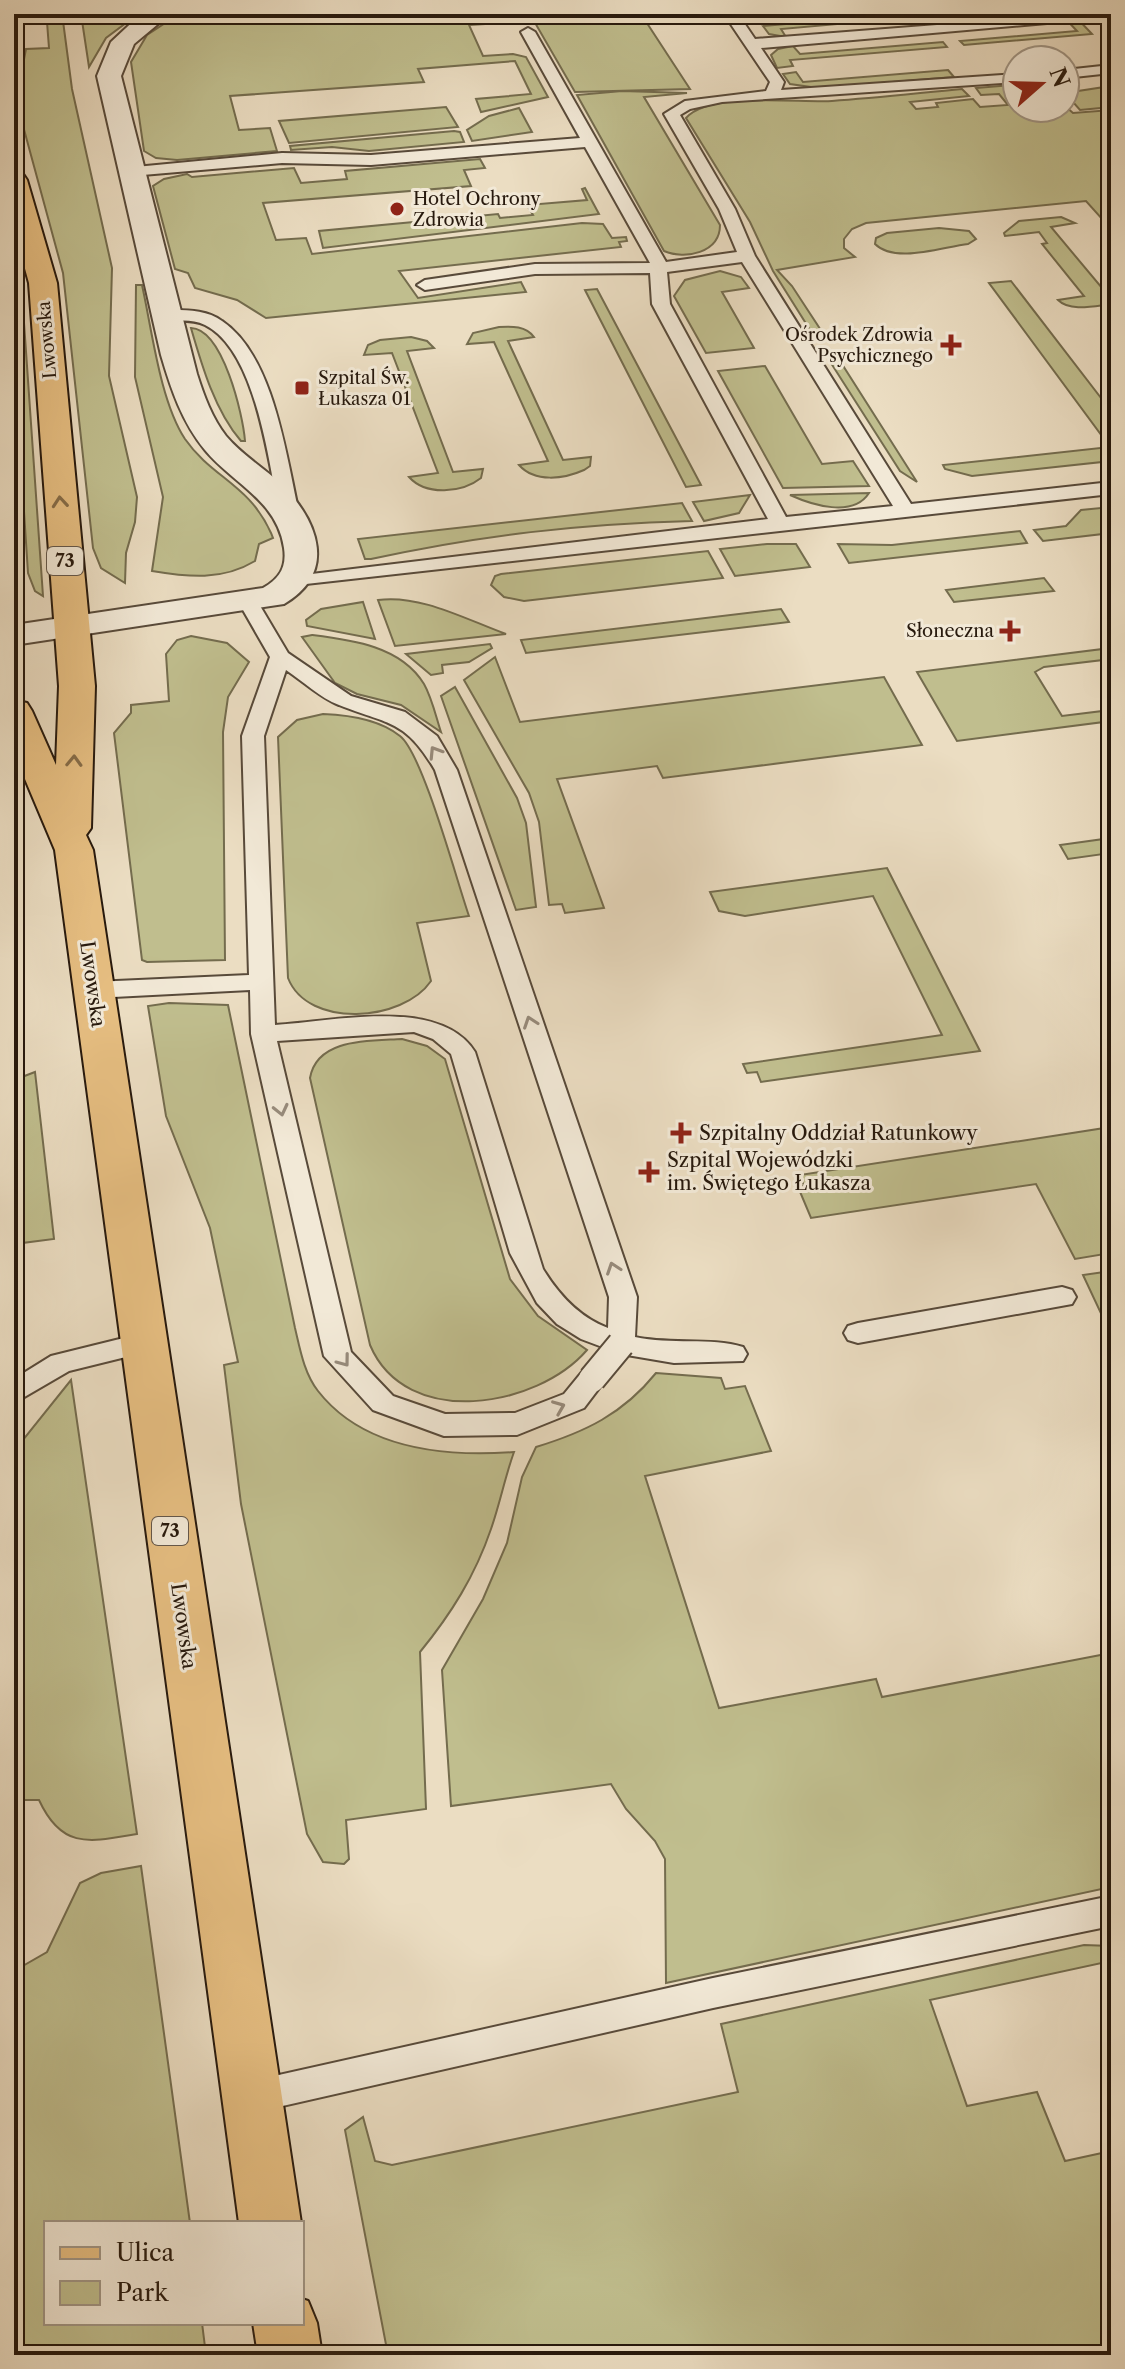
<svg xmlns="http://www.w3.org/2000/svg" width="1125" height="2369" viewBox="0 0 1125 2369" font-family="'Libre Caslon Text',serif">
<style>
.green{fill:#c0be8e;stroke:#746c4e;stroke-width:2}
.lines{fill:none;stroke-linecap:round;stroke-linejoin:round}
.service-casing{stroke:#584a3a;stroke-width:4}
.minor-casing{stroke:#584a3a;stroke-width:4}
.primary-casing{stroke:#27190d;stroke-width:4}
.service{fill:#f2e9d7;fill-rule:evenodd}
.minor{fill:#f2e9d7;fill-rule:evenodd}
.primary{fill:#e6be81;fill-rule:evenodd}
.service-bridge-casing{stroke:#584a3a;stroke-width:30;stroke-linecap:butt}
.service-bridge{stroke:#f2e9d7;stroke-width:26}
.oneway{stroke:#866c47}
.oneway2{stroke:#978b7c}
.poi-dot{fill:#8f2418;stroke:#f2e9d7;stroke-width:3}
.labels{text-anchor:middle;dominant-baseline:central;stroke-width:6;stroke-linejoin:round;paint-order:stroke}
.far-poi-label{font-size:18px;fill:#27190d;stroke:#f2e9d7;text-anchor:start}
.far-street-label{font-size:18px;fill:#27190d;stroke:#f2e9d7}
.shield{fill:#f2e9d7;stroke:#64574a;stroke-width:2}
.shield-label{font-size:18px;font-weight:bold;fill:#27190d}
.street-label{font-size:20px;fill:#27190d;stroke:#f2e9d7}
.poi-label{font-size:20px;fill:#27190d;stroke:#f2e9d7;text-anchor:start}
</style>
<rect width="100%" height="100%" fill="#ebddc2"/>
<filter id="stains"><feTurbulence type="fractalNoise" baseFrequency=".0025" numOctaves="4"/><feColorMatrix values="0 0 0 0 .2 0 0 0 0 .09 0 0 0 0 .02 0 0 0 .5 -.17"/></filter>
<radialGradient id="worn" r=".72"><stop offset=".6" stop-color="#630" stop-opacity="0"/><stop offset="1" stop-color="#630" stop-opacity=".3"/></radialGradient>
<!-- green -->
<g class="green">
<path d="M81,14H138L106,38L89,67Z"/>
<path d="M179,14H641L690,89L575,92L534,21L469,25L483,56L513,54L526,57L548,97L481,112L476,99L531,94L515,61L418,69L424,82L230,96L239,130L270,128L277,151L177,160L156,158L144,151L131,62L147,35Z"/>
<path d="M902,14L927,16L781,29L786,37L769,34L763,26Z"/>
<path d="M1061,14H1073L1092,34L964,45L960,41L1077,31Z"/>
<path d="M63,21L72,89L112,268L109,376L137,497L135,522L126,553L125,583L101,568L93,548L63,273L16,100L26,49L49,48L47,22Z"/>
<path d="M943,42L947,47L790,60L793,66L777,68L771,55L778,49L793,46L800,54Z"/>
<path d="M948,70L954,77L818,88L790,84L783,74L796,72L803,82Z"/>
<path d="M1012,85H1017V108L1065,106L1073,113L1111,110V229L1086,201L866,223L852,229L844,239V248L855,257L777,270L792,286L826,338L817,341L773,271L750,222L686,118C710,91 798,103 832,101C875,98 919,93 962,89L969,96L910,102L916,109L938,107L936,103L973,99L980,107L1008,105L999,94L981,95L976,88Z"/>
<path d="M1111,86V107L1080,110L1065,93Z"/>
<path d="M622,91L687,93L644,97L720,225C720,253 685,260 664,251L577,95Z"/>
<path d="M446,107L458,127L289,143L279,121Z"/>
<path d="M519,108L532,132L472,141L467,130L489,116Z"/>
<path d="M454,131L460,132L464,142L369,151L332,147L291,150L290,146Z"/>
<path d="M480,159L485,168L464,170L471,186L263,203L276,240L306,238L312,254L582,223L603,224L612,238L626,237L627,241L619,242L621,247L399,271L418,298L521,282L526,292L266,318L237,300L195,288L188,273L175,269L153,186L164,179L187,174L192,177L294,168L301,183L347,179L345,171Z"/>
<path d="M585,188L599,214L323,248L319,231L498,214L500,218L533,215L527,205L587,200L582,189Z"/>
<path d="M1061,217L1075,223L1051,227L1107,294H1111V304C1094,306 1070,312 1058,300L1084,296L1042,244L1047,243L1039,232L1005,236L1004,233L1019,221Z"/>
<path d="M939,228L969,231L976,239L968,244C942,247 895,264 875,244L876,238L887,233Z"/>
<path d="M14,254L22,294L43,596L35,591L28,573L14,358Z"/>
<path d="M720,271L741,277L749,288L722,292L754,348L706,353L674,296L685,280Z"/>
<path d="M1011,281L1111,411V461L972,476L945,469L943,465L1110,447L989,283Z"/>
<path d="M136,285H142C152,330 160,401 185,439C212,478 249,484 271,533L273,538L259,544L255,561C222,581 188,577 152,571L163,497L135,377Z"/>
<path d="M597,289L701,485L686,487L585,290Z"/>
<path d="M499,327C512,326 526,326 534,337L508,341L563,460L591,457L590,466L584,470C564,479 535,483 519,465L548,461L494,342L467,344L473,333Z"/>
<path d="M191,328C223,329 243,415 245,441H241C215,411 202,366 191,328Z"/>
<path d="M411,337L427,341L434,348L407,351L453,472L483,469L481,478C462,493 426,496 409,477L438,473L392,353L364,355L368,345L380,340Z"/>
<path d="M829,360L840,361L917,482L900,471Z"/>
<path d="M765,366L822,464L853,461L869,486L783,488L718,371Z"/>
<path d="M869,493C853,518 812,505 790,495Z"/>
<path d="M750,495L739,513L704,521L693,502Z"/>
<path d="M682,503L692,521C579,524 482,535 371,559H365L358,539Z"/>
<path d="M1111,507V533L1043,541L1034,530L1066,526L1081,510Z"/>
<path d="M1020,531L1027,543L849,563L838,544L892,545Z"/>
<path d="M767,544H796L810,567L735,576L720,549Z"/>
<path d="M708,551L723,578L524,601L504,597L491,585L495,576L501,574Z"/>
<path d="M1044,578L1054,591L954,602L946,590Z"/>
<path d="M378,600C420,594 467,620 506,634L395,646Z"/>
<path d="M363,602L375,639L307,626L306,620L321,609Z"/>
<path d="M781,609L789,622L526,653L521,640Z"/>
<path d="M312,635C352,640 401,646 424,684C432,698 436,717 441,732L401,705L357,694L335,683L302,637Z"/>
<path d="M191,636L227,643L249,662L228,697L223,732L225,960L147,962L142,960L114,733L131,713V705L169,701L166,654L177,640Z"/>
<path d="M490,644L492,648L469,662L442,665L443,673L431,675L406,654Z"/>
<path d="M1111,648V659L1044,667L1035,672L1062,716L1111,710V721L957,741L917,672Z"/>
<path d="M495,657L520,722L884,677L922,745L663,778L657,766L557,779L604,908L565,913L562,904L549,905L539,822L529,793L464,680Z"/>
<path d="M455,687L517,798L526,823L536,907L516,910L441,696Z"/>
<path d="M323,714C349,715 379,719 400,736C423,754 457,882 469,916L417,923L431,981C403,1022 308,1029 288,978L278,737L297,720Z"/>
<path d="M1111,838V853L1068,859L1060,845Z"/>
<path d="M887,868L980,1051L761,1082L757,1072L747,1073L743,1064L942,1035L873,896L745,916L719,911L710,892Z"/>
<path d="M169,1003L228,1005L295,1328C300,1349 304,1373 318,1391C364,1450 446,1457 514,1452C505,1477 500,1503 491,1529C475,1576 451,1614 420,1652L426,1809L346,1820L349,1859L344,1864L323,1862L307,1834L241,1504L224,1365L238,1362L210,1228L166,1116L148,1006Z"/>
<path d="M402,1039L427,1046L445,1059L510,1279L538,1316L587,1350C537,1408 406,1430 370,1345L310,1078C317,1038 369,1041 402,1039Z"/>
<path d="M35,1072L54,1239L22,1243V1216H14V1080Z"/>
<path d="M1111,1127V1253L1075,1259L1036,1184L811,1218L798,1187L804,1186L800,1175Z"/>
<path d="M1111,1271V1321L1105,1322L1083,1275Z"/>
<path d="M656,1373L721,1378L725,1389L745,1386L771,1451L645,1476L719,1708L876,1679L882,1697L1111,1653V1887L666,1983L665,1859L655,1841L626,1809L611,1784L451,1806L442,1670L483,1599L507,1543L522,1477L536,1447C585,1432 623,1414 656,1373Z"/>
<path d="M71,1380L137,1834C90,1842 62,1850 39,1800H14V1451Z"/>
<path d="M141,1866L190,2223H46V2323H202L206,2355H14V1971L47,1952L80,1883L101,1873Z"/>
<path d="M1084,1945L1111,1946V1961L930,2000L967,2106L1037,2092L1065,2161L1111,2151V2355H388L345,2130L363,2117L375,2161L392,2165L738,2092L721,2024Z"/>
</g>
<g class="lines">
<defs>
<g id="service">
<path d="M724,14H738L755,39L1052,16L1054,19L1047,23L761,48L784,82L781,90L1017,74V82L722,102L690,109L680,115L735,209L755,256L911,504L1111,482V494L288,586L285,582L295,576L768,519L652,304L650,273L535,274L425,290L417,285L425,280L535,264L650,263L585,147L371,165L282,163L131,176L123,171L125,168L282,153L371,155L580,138L521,32L528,28L535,32L666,262L737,252L719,209L664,114L685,101L766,91L770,82ZM742,262L893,506L786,517L670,304L667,272Z"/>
<path d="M1111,65V73L1065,78V70Z"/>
<path d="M174,310C190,310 209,311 222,321C274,356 286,456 299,513L296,517H282L279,513C269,463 256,350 205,325C191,318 176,322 162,319L159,315Z"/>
<path d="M249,597L256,599L288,653L351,696L405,712L437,736L457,770L637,1297L635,1337C670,1345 711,1337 743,1347L747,1354L743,1361L674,1363L621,1354L581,1339L557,1324L537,1303L510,1253L451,1054L433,1039L414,1032L277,1041L351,1352L393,1396L445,1414L515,1413L564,1394L582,1372L592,1369L602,1372L606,1379L584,1408L517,1435L444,1436L373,1410L324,1356L251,1034L250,990L94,998L82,990L94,982L249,975L242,736L270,657L239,603ZM286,670C303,681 320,698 339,705C389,725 405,719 435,770L609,1297L608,1328C579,1317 559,1295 543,1269L475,1052C440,996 332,1022 275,1025L264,736Z"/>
<path d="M1062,1287L1072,1290L1076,1297L1072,1304L858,1343L848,1340L844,1333L848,1326L858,1323Z"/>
<path d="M144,1333L154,1336L158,1343L154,1350L69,1371L14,1403V1379L51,1356Z"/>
<path d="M1111,1896V1926L713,2008L252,2113L240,2109L234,2097L240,2085L252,2081L713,1978Z"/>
</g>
<path id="minor" d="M141,14H170L134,44L121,76L197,374C204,396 212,418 226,436C242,455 264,468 282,485C319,522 337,573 284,604L14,645V625L263,588C279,579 287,568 284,548C277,500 233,484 205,450C182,422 171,389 161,355L97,76L111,42Z"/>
<g id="primary">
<path d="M14,172L23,174L27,180L57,283L95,686L91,828L86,835L93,850L301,2223H239L55,850L14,753V700L27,703L32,711L56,765L59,686L29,283L14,229Z"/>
<path d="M302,2299L308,2301L317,2323L322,2355H258L253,2323H302Z"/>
</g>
</defs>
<!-- service casing -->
<use href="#service" class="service-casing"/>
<!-- minor casing -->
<use href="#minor" class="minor-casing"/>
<!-- primary casing -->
<use href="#primary" class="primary-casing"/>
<!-- service -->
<use href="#service" class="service"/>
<!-- minor -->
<use href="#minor" class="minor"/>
<!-- primary -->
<use href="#primary" class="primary"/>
<defs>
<path id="service-bridge" d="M592,1379L621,1344"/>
</defs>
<!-- service-bridge casing -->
<use href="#service-bridge" class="service-bridge-casing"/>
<!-- service-bridge -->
<use href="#service-bridge" class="service-bridge"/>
</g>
<!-- one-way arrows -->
<defs><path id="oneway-chevron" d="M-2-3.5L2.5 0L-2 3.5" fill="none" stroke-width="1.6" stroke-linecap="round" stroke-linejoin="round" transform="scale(2)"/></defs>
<g class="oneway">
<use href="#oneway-chevron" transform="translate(60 502) rotate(-95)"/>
<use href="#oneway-chevron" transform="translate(74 761) rotate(-88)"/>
</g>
<g class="oneway2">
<use href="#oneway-chevron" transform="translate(435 752) rotate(-122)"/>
<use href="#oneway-chevron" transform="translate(530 1022) rotate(-109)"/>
<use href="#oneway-chevron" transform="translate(281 1110) rotate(77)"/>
<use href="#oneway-chevron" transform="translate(613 1268) rotate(-109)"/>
<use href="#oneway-chevron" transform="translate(344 1361) rotate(53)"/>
<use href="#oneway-chevron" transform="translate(559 1407) rotate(-22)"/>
</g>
<!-- markers -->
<g class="poi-dot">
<circle cx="397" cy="209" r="8"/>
<path d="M947 333h8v8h8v8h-8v8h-8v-8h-8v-8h8z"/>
<rect x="294" y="380" width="16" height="16" rx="4"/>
<path d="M1006 619h8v8h8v8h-8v8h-8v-8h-8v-8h8z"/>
<path d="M677 1121h8v8h8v8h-8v8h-8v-8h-8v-8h8z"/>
<path d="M645 1160h8v8h8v8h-8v8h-8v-8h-8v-8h8z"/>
</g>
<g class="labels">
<!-- far-poi labels -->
<g class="far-poi-label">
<text x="413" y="199">Hotel Ochrony<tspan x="413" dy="21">Zdrowia</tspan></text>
<text x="933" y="335" text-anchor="end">Ośrodek Zdrowia<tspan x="933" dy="21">Psychicznego</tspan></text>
<text x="318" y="378">Szpital Św.<tspan x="318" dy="21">Łukasza 01</tspan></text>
<text x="994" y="631" text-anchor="end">Słoneczna</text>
</g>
<!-- far-street labels -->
<g class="far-street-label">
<text transform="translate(47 340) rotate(-95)">Lwowska</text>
</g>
<!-- shield labels -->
<g class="shield">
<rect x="47" y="547" width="36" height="28" rx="6"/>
<rect x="152" y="1517" width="36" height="28" rx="6"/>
</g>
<g class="shield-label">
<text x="65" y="561">73</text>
<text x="170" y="1531">73</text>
</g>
<!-- street labels -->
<g class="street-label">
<text transform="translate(93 984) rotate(82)">Lwowska</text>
<text transform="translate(184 1626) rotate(82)">Lwowska</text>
</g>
<!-- poi labels -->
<g class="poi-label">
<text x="699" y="1133">Szpitalny Oddział Ratunkowy</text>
<text x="667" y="1160">Szpital Wojewódzki<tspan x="667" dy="23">im. Świętego Łukasza</tspan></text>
</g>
</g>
<!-- margin -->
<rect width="1125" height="2369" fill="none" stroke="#ebddc2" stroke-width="48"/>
<rect x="16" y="16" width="1093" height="2337" fill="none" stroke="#27190d" stroke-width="4"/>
<rect x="24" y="24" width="1077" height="2321" fill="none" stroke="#27190d" stroke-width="2"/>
<!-- legend -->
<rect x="44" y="2221" width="260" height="104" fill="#f2e9d7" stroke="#a19686" stroke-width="2"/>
<rect x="60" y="2247" width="40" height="12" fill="#e6be81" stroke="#a19686" stroke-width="2"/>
<text x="116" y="2261" font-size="24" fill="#27190d">Ulica</text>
<rect x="60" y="2281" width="40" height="24" fill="#c0be8e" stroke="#a19686" stroke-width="2"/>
<text x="116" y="2301" font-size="24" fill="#27190d">Park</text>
<!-- north arrow -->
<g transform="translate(1041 84) rotate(70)"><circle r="38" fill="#f2e9d7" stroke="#a19686" stroke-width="2"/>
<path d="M0-6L14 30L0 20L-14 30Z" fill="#8f2418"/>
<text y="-12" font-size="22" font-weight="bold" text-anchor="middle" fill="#27190d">N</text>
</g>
<rect width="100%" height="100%" filter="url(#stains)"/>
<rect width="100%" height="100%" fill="url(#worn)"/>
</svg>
